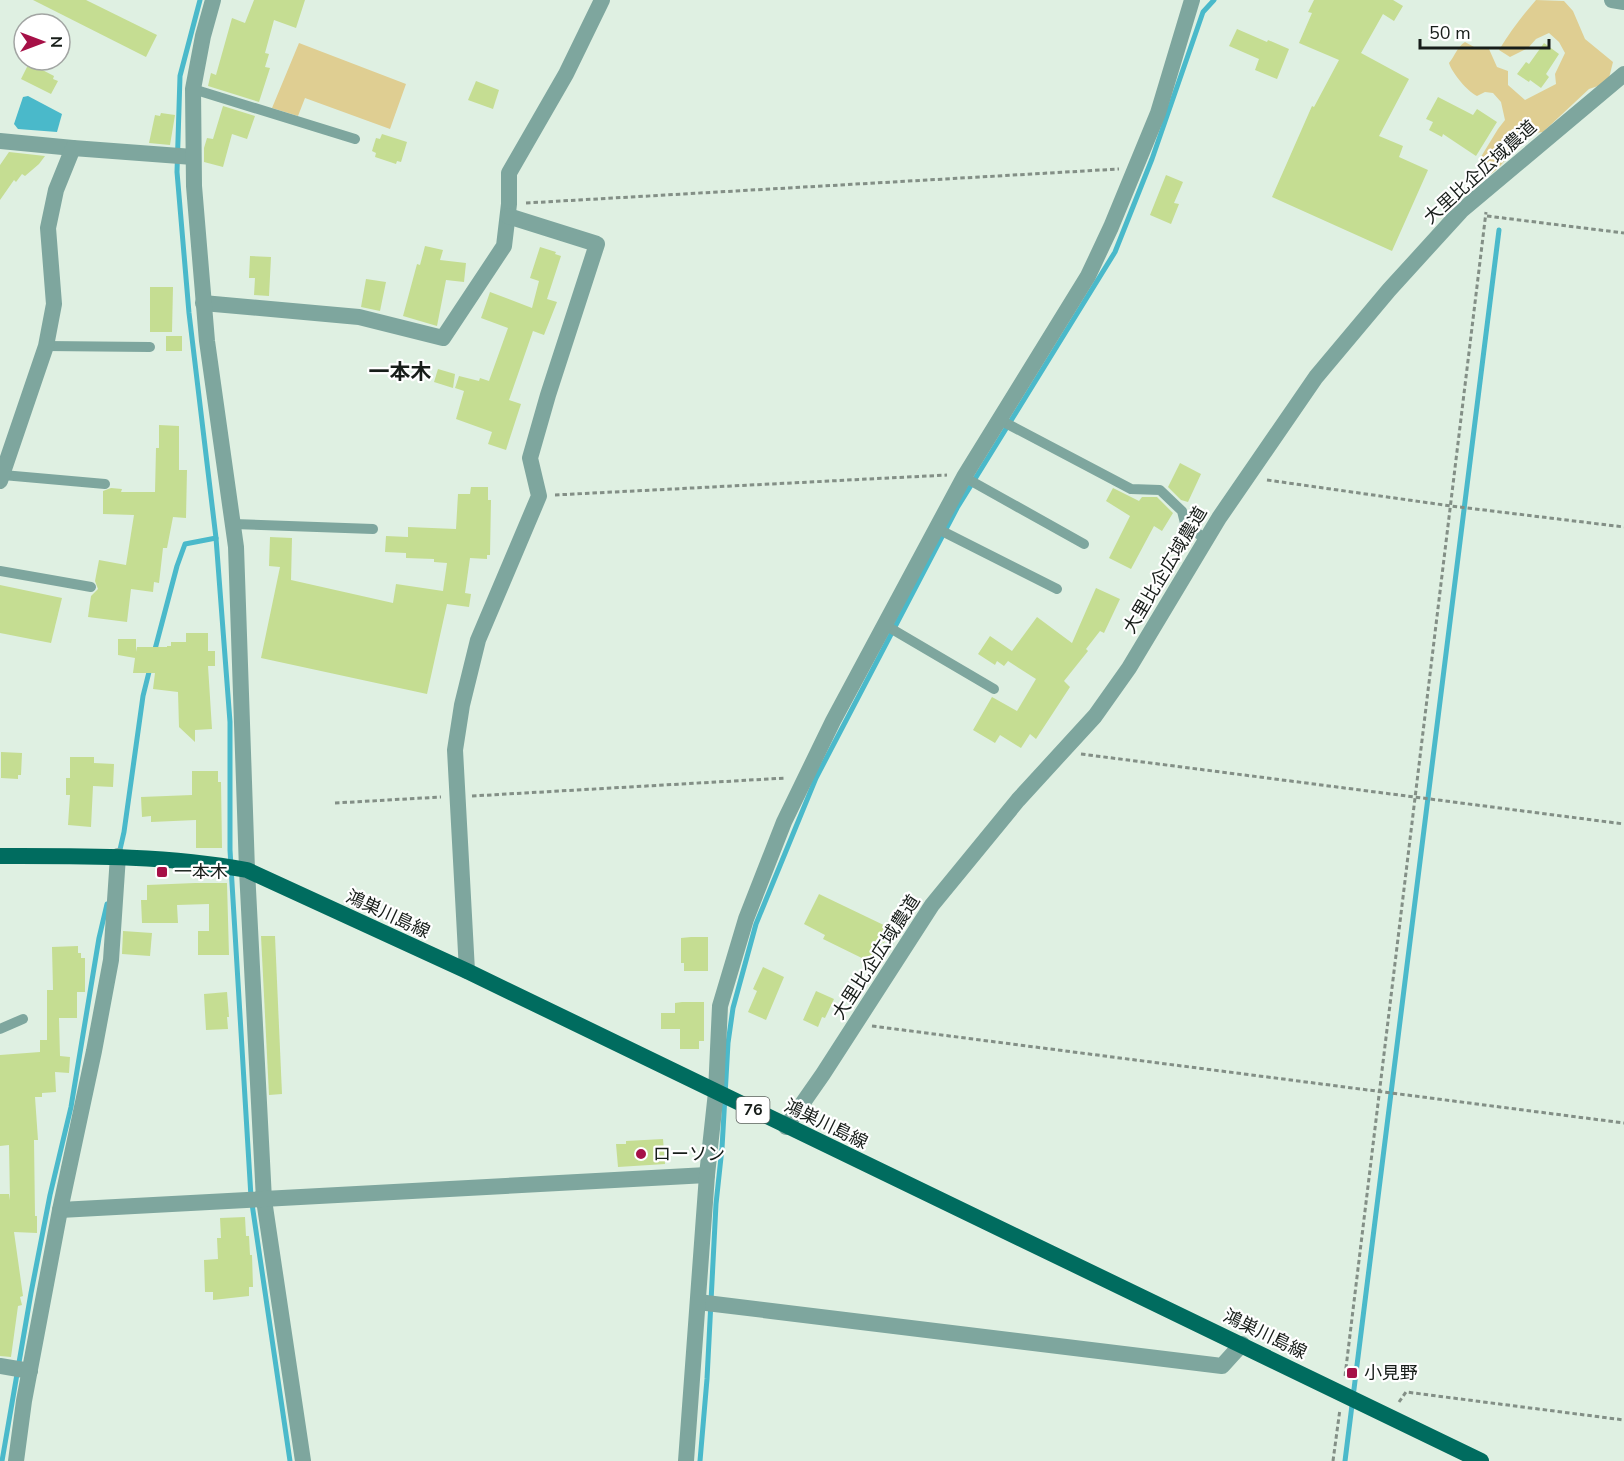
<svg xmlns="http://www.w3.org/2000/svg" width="1624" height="1461" viewBox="0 0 1624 1461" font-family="'Nunito Sans','Noto Sans JP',sans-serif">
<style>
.green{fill:#dfce92}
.water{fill:#4ab9ca}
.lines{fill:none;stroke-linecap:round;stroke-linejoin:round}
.stream{stroke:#4ab9ca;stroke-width:5}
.building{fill:#c5dd92}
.path{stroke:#838f86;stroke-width:3;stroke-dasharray:4.5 3;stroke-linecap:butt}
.service{stroke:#7ea69e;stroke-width:10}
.minor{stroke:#7ea69e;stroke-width:16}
.tertiary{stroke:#7ea69e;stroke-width:16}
.primary{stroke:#006c5f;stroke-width:16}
.poi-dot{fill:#a61047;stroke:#fff;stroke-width:2}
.labels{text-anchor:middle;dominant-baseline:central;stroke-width:4.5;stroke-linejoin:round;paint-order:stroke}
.shield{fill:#fff;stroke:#5d615e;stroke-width:1.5}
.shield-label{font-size:16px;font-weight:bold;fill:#171d19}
.street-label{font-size:18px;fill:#171d19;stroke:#fff}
.poi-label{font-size:18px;fill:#171d19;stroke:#fff;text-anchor:start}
.quarter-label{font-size:21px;font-weight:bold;fill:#171d19;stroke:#fff}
</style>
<rect width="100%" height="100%" fill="#dff0e2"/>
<!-- green -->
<g class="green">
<path d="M1536,0L1564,1L1573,11L1585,39L1613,62L1609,78L1601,85L1589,89L1543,132L1527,134C1515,146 1504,165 1491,174L1482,167L1479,160L1498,129L1505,120L1501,102L1493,93L1485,92L1477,96C1468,92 1452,73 1449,63C1455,56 1457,47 1465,42L1474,47L1489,49L1497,67L1508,71V85L1525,100L1556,84L1555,74L1565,53L1559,42L1549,33L1536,39L1528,48L1510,57L1499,50C1510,32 1522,16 1536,0Z"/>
<path d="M299,43L406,84L390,129L305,98L298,116L272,108Z"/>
</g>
<!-- water -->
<path class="water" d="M28,96L62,114L57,132L18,129L14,124L23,97Z"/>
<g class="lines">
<!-- stream -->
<g class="stream">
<path d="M200,0L180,76L177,172L189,313L216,538L230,722V850L251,1197L290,1461"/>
<path d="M154,653L177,566L185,544L216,538"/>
<path d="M119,854L124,832L143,696L150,668"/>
<path d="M2,1461L31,1293L50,1195L71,1107L99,938L107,904"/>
<path d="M700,1461L707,1379L716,1204L722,1148L728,1043L733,1008L756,924L816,778L957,508L1115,252L1152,159L1203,12L1214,0"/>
<path d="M1345,1461L1499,230"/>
</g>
</g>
<!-- building -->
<g class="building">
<path d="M33,0H86L157,35L146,57Z"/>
<path d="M254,0H305L296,28L274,20L265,53L269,54L265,67L270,68L259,102L208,86L211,73L216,75L232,18L245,23Z"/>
<path d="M1314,0H1393L1403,6L1394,21L1383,14L1361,53L1409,79L1379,136L1403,146L1399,157L1428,170L1392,251L1272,197L1312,106L1314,107L1339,60L1299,43L1312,13L1308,12Z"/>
<path d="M1237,29L1267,42L1268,40L1289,49L1277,79L1255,70L1259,59L1229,46Z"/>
<path d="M1544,43L1559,54L1546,74L1549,77L1541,88L1530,80L1529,82L1517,74L1526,62L1529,64Z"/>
<path d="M29,63L54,76L53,79L58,81L51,94L21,79Z"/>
<path d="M476,81L499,90L493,109L468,100Z"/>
<path d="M1438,97L1473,115L1477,109L1497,122L1476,156L1443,134L1442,137L1429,130L1433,122L1426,119Z"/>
<path d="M223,106L255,116L247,139L232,134L223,167L204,162V148L207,138L213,139Z"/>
<path d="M161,113L175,115L170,145L149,143L155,115L160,116Z"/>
<path d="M382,134L407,142L401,162L397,161L396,164L375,157L376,153L372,151L376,138L380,139Z"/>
<path d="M9,152L45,156L39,164L25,176L22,174L16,182L14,180L0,200V165Z"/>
<path d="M1166,175L1183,182L1174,203L1179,204L1171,224L1150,215Z"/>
<path d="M425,246L443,250L440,260L466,263L464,282L446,280L437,326L403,316L417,264L420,265Z"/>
<path d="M540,247L556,252L555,254L561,256L547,299L557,302L544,335L533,331L509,400L521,404L506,450L488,444L492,432L456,419L464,391L455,388L459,376L479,381L480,378L489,381L508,328L481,318L490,292L532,308L539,281L530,278Z"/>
<path d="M250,256L271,257L269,296L254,295L255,278H249Z"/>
<path d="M366,279L386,282L380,311L361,307Z"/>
<path d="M150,287H173L172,332H150Z"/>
<rect x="166" y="336" width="16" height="15"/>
<path d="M438,369L455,374L453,388L434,382Z"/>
<path d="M159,425L179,426V470H187L186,518L173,517L167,548H163L159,583L154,582L153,592L131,589L127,622L88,617L91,596L98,589L95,581L99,560L126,565L134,515L103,514V491L111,488L122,489L121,492H155L156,448H159Z"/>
<path d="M1180,463L1201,474L1188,502L1181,500L1168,487Z"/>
<path d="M471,487H488V500H491L490,555H487V559L470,558L465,593L471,594L469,607L447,604L427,694L261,658L280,567L269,566L270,537L292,538L291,580L393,603L396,584L443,591L447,563L434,562V559L406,558V553L385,552L386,536L408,537V527L456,529L458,494H470Z"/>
<path d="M1113,488L1139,501L1142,497H1157L1173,513L1162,531L1154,526L1131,569L1109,558L1130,516L1106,501Z"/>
<path d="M0,585L62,598L51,643L0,633Z"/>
<path d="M1096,588L1120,599L1104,633L1100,631L1086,649L1088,651L1064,681L1070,687L1036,739L1030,734L1021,748L1000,735L995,743L973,730L992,697L1017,711L1036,679L1008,661L1004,666L997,661L995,665L978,654L990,636L1012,651L1037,617L1072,643Z"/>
<path d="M186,633H208V651H215V666H208L212,729L195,730V742L179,727L178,692L153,689L155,673H133L135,658L118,655V639H136V652L137,647H167V646H171V642H186Z"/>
<path d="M1,752L22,753L21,775H18V779L1,778Z"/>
<path d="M70,757H94V763L114,764L113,787L93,786L91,827L68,825L70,795H66V778H70Z"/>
<path d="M192,771H218V782H221L222,848H196V820L151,822V816L142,817L141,797L192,795Z"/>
<path d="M195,883H227L229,955H198V931H209V904L177,905L178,923H142L141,900H147V885Z"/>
<path d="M819,894L892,929L884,943L882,942L872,963L823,939L825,935L804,924Z"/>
<path d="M123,931L152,933L150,956L122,954Z"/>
<path d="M261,936H275L282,1094L269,1095Z"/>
<path d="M691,937H708V971H684V963H681V938Z"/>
<path d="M78,946V953H81V958H85V992H77V1018H59L60,1056L70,1057L69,1073L55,1072L56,1092L42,1093V1097H35L38,1140H34L35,1216H37V1233L14,1232L23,1296L20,1297L22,1305L18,1306L11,1357L0,1356V1194H9L10,1200L9,1145L0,1146V1055L40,1052V1040H47V990H53L52,947Z"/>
<path d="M763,967L784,977L766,1020L748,1012L757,991L753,989Z"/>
<path d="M816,991L834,999L825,1018L822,1017L818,1027L803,1020Z"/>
<path d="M227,992L229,1017H227L228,1029L206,1030L204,994Z"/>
<path d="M682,1002H704V1041H699V1049H680V1029H661V1013H675V1003Z"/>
<path d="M663,1139L665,1164L618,1167L616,1144H626V1141Z"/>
<path d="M245,1217L246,1236H249L250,1255H252L253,1287H249V1296L213,1300V1292H205L204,1260L218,1259L217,1238H221L220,1218Z"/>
</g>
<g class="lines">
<!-- path -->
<g class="path">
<path d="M526,203L1119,169"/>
<path d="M1487,216L1624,233"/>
<path d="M1267,480L1451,506L1624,527"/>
<path d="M555,495L947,475"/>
<path d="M1081,754L1624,824"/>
<path d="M472,796L786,778"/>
<path d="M335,803L441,797"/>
<path d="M872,1026L1624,1123"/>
<path d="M1345,1376L1486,212"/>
<path d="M1399,1402L1406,1392L1624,1420"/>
<path d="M1333,1461L1340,1409"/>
</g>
<!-- service -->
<g class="service">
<path d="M193,89L355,139"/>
<path d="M46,346L150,347"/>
<path d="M1000,420L1131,489L1160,490L1182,511L1185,523L1206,540"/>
<path d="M3,475L105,484"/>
<path d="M964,477L1084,544"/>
<path d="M233,524L373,529"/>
<path d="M936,528L1057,589"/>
<path d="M0,571L91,587"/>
<path d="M885,625L994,689"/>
<path d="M0,1029L23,1019"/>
</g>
<!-- minor -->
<g class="minor">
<path d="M1612,0L1624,2"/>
<path d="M0,141L73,148"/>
<path d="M203,303L359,317L443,338L504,246L509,204V173L566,74L602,0"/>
<path d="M0,481L46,346L54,304L48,228L56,190L73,148L193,157"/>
<path d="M247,870L264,1200L303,1461"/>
<path d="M467,971L455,750L462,705L478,640L539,496L530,458L548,395L597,244L508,216"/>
<path d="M60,1210L707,1175"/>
<path d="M698,1302L1222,1366L1242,1344"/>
<path d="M0,1366L30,1371"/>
<path d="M16,1461L24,1401L60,1210L94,1051L111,960L118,856"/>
<path d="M686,1461L707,1175L716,1092L720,1006L746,919L784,822L833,721L964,477L1088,276L1111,227L1158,113L1192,0"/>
</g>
<!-- tertiary -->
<g class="tertiary">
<path d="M213,0L203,36L193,89L194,186L207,341L236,547L247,870"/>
<path d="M786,1127L823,1074L932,905L1018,800L1095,716L1129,668L1219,518L1316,377L1389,290L1461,211L1624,74"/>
</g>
<!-- primary -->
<path class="primary" d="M0,856C83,856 165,855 247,870L467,971L1481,1461"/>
</g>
<!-- markers -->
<g class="poi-dot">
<rect x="156" y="866" width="12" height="12" rx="3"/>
<circle cx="641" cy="1154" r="6"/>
<rect x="1346" y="1367" width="12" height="12" rx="3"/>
</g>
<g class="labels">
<!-- shield labels -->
<rect class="shield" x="736.5" y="1097" width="33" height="26" rx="4.5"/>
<g class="shield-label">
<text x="753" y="1110">76</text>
</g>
<!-- street labels -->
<g class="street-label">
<text transform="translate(1480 172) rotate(-42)">大里比企広域農道</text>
<text transform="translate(1165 570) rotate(-59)">大里比企広域農道</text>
<text transform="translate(388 914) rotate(25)">鴻巣川島線</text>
<text transform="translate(876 957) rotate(-57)">大里比企広域農道</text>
<text transform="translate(826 1124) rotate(26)">鴻巣川島線</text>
<text transform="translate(1265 1334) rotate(26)">鴻巣川島線</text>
</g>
<!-- poi labels -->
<g class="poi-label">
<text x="174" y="872">一本木</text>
<text x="653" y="1154">ローソン</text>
<text x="1364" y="1373">小見野</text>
</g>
<!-- quarter labels -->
<g class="quarter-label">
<text x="400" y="372">一本木</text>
</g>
</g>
<!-- north arrow -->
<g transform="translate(42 42) rotate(90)"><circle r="28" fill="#ffffff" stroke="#a2a5a3" stroke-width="1.5"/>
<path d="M0-4.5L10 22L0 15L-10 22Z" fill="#a61047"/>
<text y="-9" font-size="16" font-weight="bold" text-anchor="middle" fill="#171d19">N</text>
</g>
<!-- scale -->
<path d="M1420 39v9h129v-9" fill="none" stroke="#171d19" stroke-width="3"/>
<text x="1429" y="39" font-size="18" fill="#171d19" stroke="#ffffff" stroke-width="4.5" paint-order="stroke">50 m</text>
</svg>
